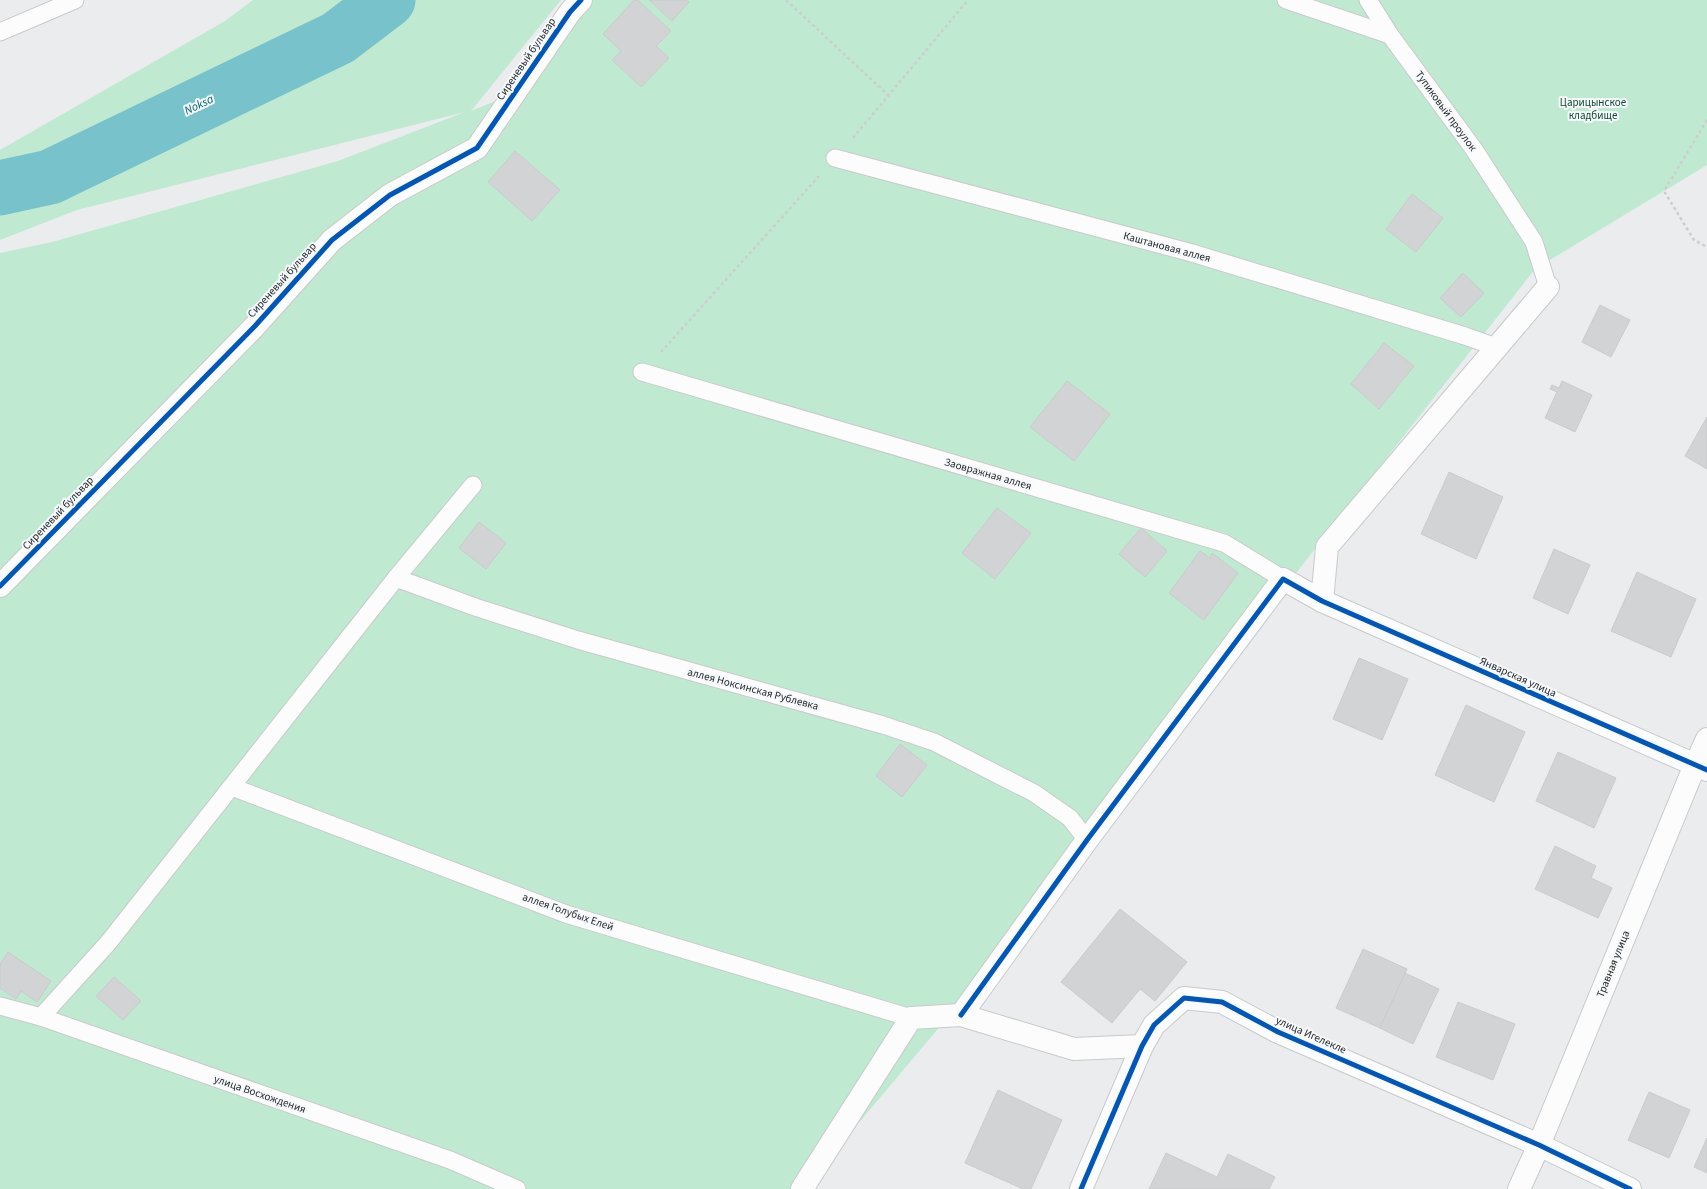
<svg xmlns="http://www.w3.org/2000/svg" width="1707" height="1189" viewBox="0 0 1707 1189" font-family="'Source Sans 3',sans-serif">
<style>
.green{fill:#c0e9d2}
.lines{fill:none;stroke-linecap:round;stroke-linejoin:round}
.river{stroke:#77c2cb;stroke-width:55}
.building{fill:#d2d3d5;stroke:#cacbcd}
.service-casing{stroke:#c8cacb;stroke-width:19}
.minor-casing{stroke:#c8cacb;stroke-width:24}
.path{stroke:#cccdcd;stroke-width:2.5;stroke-dasharray:3 3;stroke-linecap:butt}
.service{stroke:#fcfcfc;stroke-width:17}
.minor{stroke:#fcfcfc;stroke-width:22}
.cycleway-casing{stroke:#f6f9fc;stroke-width:8}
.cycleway{stroke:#0057b8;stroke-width:5}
.labels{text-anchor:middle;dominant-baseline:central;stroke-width:4;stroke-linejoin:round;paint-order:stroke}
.street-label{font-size:11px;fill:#28292a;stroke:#f6f9fc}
.park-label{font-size:11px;fill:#114b2f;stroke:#f6f9fc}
.water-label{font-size:12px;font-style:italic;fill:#08636c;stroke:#f6f9fc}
</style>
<rect width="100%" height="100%" fill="#eaecee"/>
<!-- green -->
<path class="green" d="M253,0H561L471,111L503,98L579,0H1707V165L1535,269L937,1030L803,1189H0V253L52,242L338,161L465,112L77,210L0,240V150L225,21Z"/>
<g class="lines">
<!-- river -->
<path class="river" d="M0,188L50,177L338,38L388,0"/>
</g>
<!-- building -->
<g class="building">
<path d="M634,0H638L671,31L656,46L669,58L641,87L612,60L621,51L603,34Z"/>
<path d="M649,0H686L689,2L672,21Z"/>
<path d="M515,151L560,190L532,221L488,182Z"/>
<path d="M1412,194L1443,218L1416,252L1386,229Z"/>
<path d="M1463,273L1484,293L1461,317L1440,298Z"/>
<path d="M1600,305L1630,320L1611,357L1582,342Z"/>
<path d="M1384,343L1414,366L1379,409L1351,384Z"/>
<path d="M1067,381L1110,414L1074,461L1030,427Z"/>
<path d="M1562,381L1592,395L1575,432L1545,418L1557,392L1550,389L1552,385L1559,388Z"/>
<path d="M1707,417V469L1685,456Z"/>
<path d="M1449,472L1503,497L1476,559L1421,534Z"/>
<path d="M997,508L1031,533L995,579L962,553Z"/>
<path d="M479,522L506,543L486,569L459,548Z"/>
<path d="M1141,528L1167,551L1145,577L1119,554Z"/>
<path d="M1554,549L1590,565L1568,614L1533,598Z"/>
<path d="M1200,551L1210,558L1212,553L1238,573L1204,620L1169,593Z"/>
<path d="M1637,572L1696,599L1671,657L1611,631Z"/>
<path d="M1359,658L1408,679L1382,740L1333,719Z"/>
<path d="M1466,705L1525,732L1494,802L1435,775Z"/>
<path d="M900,744L927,765L902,797L876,776Z"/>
<path d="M1558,752L1616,778L1594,828L1536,801Z"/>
<path d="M1555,846L1596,866L1591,878L1612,888L1598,918L1535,889Z"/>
<path d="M1120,909L1187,962L1155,1001L1140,989L1112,1023L1061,982Z"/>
<path d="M1363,949L1407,969L1380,1028L1336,1008Z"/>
<path d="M8,952L51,981L37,1002L21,991L16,999L0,988V964Z"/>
<path d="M1405,973L1439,989L1413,1044L1380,1028Z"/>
<path d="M114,977L141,1001L123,1020L96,996Z"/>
<path d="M1458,1002L1515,1024L1493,1080L1436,1057Z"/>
<path d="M998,1090L1062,1120L1031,1189H1023L965,1163Z"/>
<path d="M1649,1092L1690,1110L1669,1158L1628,1140Z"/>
<path d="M1707,1138V1173L1694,1167Z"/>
<path d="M1166,1153L1217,1177L1228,1154L1275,1177L1269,1189H1149Z"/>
</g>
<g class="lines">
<defs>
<g id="service">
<path d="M1286,0L1390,35L1473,148L1534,242L1548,287"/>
<path d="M1368,0L1390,35"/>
<path d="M0,32L75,0"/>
<path d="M835,158L1192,253L1465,336L1496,347"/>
<path d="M642,372L1224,543L1283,579"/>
<path d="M396,578L475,607L578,640L883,725L934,742L1034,793L1070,818L1087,840"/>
<path d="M232,787L566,914L911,1018"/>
<path d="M0,1006L41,1017L450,1160L517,1189"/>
<path d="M41,1017L108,943L396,578L473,485"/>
</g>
<g id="minor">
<path d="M0,586L255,326L332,240L390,195L477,148L570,12L581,0"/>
<path d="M1322,601L1327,547L1548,287"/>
<path d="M961,1015L1087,840L1283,579L1322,601L1707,770"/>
<path d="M802,1189L911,1018L961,1015L1074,1049L1142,1046"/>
<path d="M1081,1189L1142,1046L1154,1025L1184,998L1222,1002L1278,1032L1539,1145L1630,1189"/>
<path d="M1519,1189L1539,1145L1695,765L1707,739"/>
</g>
</defs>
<!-- service casing -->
<use href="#service" class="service-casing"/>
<!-- minor casing -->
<use href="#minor" class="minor-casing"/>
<!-- path -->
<g class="path">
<path d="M786,0L888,95"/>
<path d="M1707,120L1664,191L1694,240L1707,247"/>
<path d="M853,138L968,0"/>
<path d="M661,352L819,176"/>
</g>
<!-- service -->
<use href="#service" class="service"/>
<!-- minor -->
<use href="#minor" class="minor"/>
<defs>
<g id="cycleway">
<path d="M0,586L255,326L332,240L390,195L477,148L570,12L581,0"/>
<path d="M961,1015L1087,840L1283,579L1322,601L1707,770"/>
<path d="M1081,1189L1142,1046L1154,1025L1184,998L1222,1002L1278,1032L1539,1145L1630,1189"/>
</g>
</defs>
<!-- cycleway casing -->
<use href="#cycleway" class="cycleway-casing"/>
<!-- cycleway -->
<use href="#cycleway" class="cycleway"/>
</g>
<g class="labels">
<!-- street labels -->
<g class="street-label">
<text transform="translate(526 59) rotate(-56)">Сиреневый бульвар</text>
<text transform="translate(1446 111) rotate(54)">Тупиковый проулок</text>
<text transform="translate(1167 247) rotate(15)">Каштановая аллея</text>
<text transform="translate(282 280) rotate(-48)">Сиреневый бульвар</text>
<text transform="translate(988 474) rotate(16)">Заовражная аллея</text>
<text transform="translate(58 513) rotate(-46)">Сиреневый бульвар</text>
<text transform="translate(1518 677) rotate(24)">Январская улица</text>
<text transform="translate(753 689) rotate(15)">аллея Ноксинская Рублевка</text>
<text transform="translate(568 912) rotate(19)">аллея Голубых Елей</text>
<text transform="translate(1613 964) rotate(-68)">Травная улица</text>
<text transform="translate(1311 1035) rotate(24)">улица Игелекле</text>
<text transform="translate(260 1094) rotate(19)">улица Восхождения</text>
</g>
<!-- park labels -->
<g class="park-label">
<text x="1593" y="102">Царицынское<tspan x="1593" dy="13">кладбище</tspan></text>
</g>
<!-- water labels -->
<g class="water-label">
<text transform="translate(199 105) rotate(-26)">Noksa</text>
</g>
</g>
</svg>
